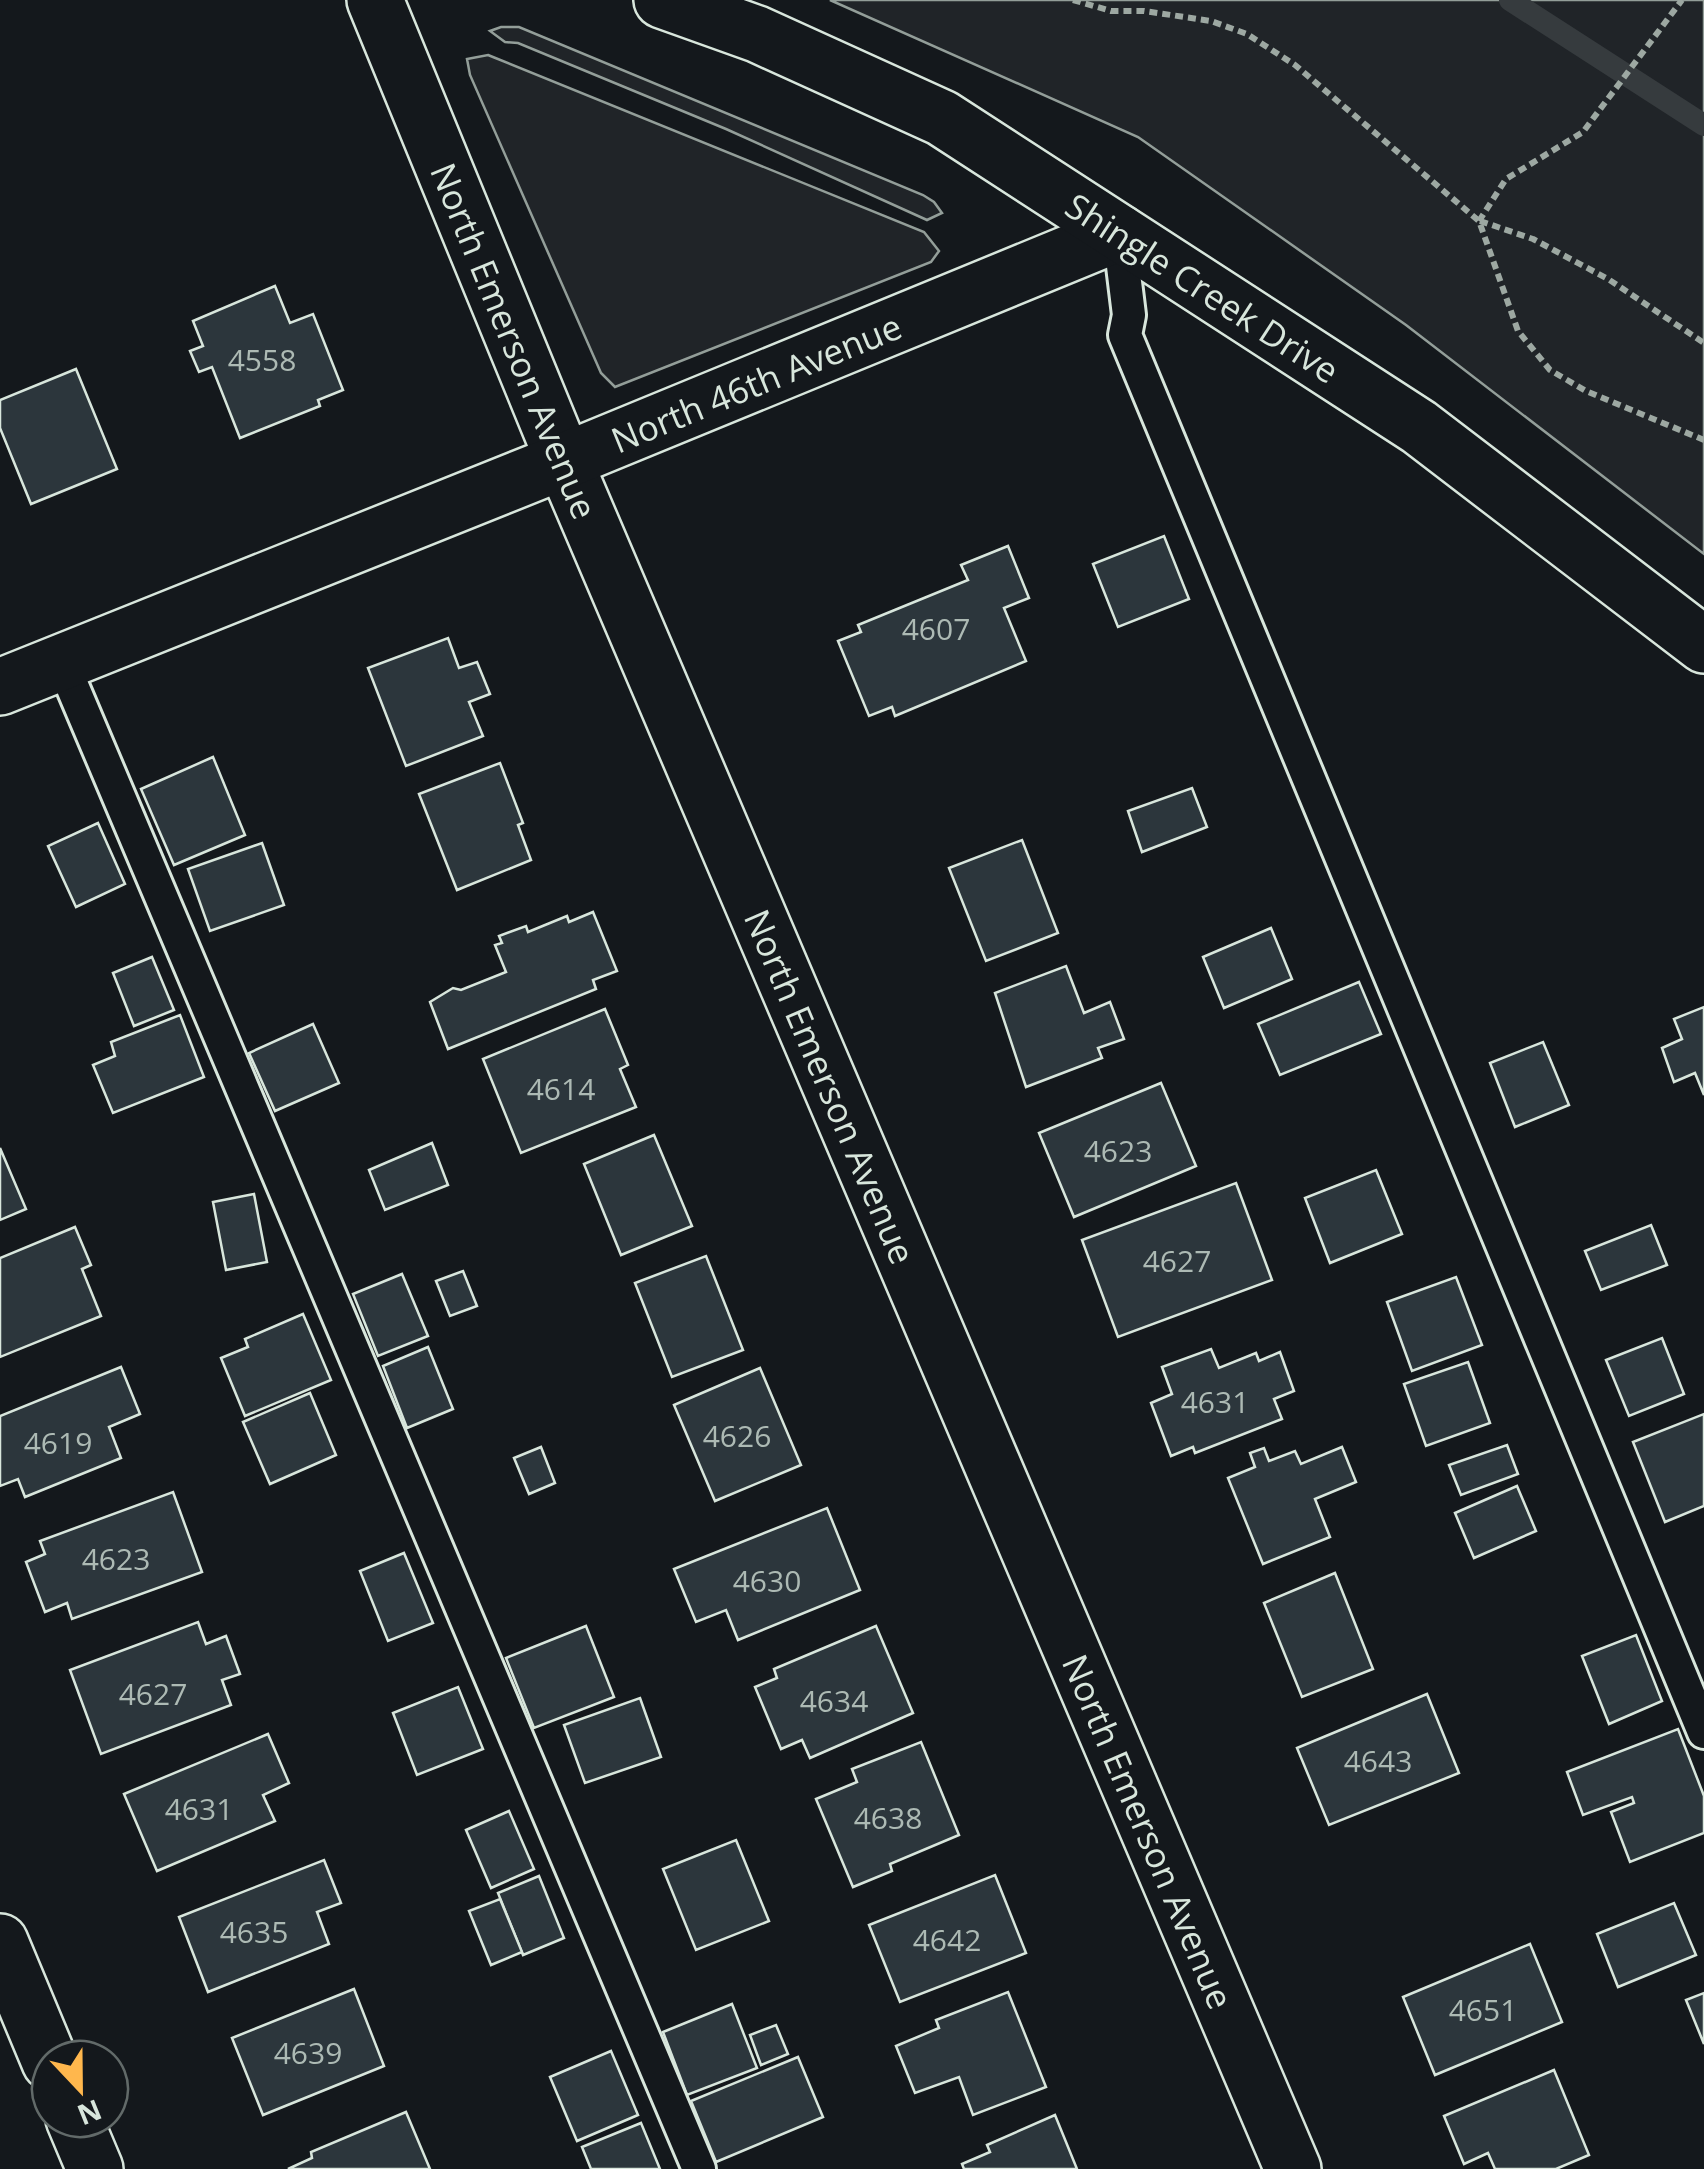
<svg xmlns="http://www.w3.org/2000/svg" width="1704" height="2169" viewBox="0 0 1704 2169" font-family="'Open Sans',sans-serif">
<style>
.green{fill:#202428;stroke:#939e99;stroke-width:2.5}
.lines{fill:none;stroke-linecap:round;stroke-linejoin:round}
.stream{stroke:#363b3e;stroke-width:22}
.building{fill:#2c363c;stroke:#d8e6dc;stroke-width:2.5}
.lane-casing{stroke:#d8e6dc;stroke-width:38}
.street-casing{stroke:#d8e6dc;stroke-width:60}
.secondary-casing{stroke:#d8e6dc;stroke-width:60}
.path{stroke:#9da8a2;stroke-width:6;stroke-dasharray:8 5;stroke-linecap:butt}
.lane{stroke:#14181c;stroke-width:32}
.street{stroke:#14181c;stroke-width:55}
.secondary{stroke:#14181c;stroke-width:55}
.labels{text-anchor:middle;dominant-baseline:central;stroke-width:8;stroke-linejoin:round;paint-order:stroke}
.number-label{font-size:30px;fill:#adbab4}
.street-label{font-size:35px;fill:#d8e6dc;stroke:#14181c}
</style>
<rect width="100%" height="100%" fill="#14181c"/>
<!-- green -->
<g class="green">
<path d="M830,0H1704V554L1406,325L1138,137Z"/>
<path d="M501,27H519L923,195L934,202L942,213L927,220L726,129L518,43L505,42L490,31Z"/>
<path d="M488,55L924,232L939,251L931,262L615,387L601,373L470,75L467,59Z"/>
</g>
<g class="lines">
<!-- stream -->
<path class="stream" d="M1510,0L1704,125"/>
</g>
<!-- building -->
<g class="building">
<path d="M275,286L290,323L313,314L343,390L318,400L320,406L240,438L212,367L199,372L190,351L203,346L193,321Z"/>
<path d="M76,369L117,469L31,504L0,428V400Z"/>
<path d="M1164,536L1189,599L1118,627L1093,564Z"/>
<path d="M1008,546L1029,598L1004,608L1026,661L895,716L892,707L869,716L838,641L861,632L858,625L968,580L961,565Z"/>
<path d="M448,638L459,668L477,662L490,694L469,702L483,736L406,766L368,668Z"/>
<path d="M213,757L245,835L174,865L141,789Z"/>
<path d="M500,763L523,823L518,825L531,860L457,890L419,794Z"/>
<path d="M1192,788L1207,827L1142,852L1128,811Z"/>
<path d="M98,823L125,884L76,907L48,846Z"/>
<path d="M1022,840L1058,933L986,961L949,868Z"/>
<path d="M262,843L284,905L210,931L188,869Z"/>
<path d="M593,912L617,971L593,980L596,989L448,1049L430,1002L453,988L461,990L506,972L495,945L502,943L499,936L526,926L528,932L567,916L569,922Z"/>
<path d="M1271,928L1292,979L1224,1008L1203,957Z"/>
<path d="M152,957L174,1010L134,1026L113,973Z"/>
<path d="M1066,966L1084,1013L1110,1002L1124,1039L1098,1048L1102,1058L1026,1087L995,993Z"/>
<path d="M1359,982L1381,1034L1280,1075L1258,1024Z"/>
<path d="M1704,1007V1095L1695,1073L1674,1082L1662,1048L1682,1039L1674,1019Z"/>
<path d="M605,1009L628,1065L620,1069L636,1107L521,1153L483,1059Z"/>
<path d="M180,1015L204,1077L113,1113L93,1065L115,1056L111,1042Z"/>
<path d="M313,1024L339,1083L275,1111L249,1053Z"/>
<path d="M1543,1042L1569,1105L1515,1127L1490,1063Z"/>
<path d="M1161,1083L1196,1166L1074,1217L1039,1133Z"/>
<path d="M654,1135L692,1226L621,1255L584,1164Z"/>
<path d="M432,1143L448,1185L385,1210L369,1170Z"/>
<path d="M0,1148L26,1209L0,1220Z"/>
<path d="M1376,1170L1402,1234L1330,1263L1305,1198Z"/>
<path d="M1236,1183L1272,1280L1118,1337L1082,1240Z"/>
<path d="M254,1194L267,1262L226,1270L213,1202Z"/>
<path d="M1651,1225L1667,1265L1601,1290L1585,1251Z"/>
<path d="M75,1227L91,1265L82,1269L101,1316L0,1357V1258Z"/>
<path d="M706,1256L743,1350L672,1377L635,1283Z"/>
<path d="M463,1271L477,1306L450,1316L436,1281Z"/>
<path d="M402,1274L428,1336L378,1356L353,1294Z"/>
<path d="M1456,1277L1482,1345L1412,1371L1387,1302Z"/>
<path d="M303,1314L331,1380L245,1416L221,1358L248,1347L245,1339Z"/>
<path d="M1662,1338L1684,1394L1629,1416L1606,1360Z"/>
<path d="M428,1347L453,1409L407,1428L383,1366Z"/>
<path d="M1211,1349L1219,1368L1256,1353L1259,1361L1280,1352L1294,1391L1274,1399L1282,1419L1195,1453L1193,1447L1171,1456L1151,1403L1172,1394L1162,1367Z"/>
<path d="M1468,1362L1490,1423L1426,1446L1404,1384Z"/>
<path d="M121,1367L140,1414L109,1427L121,1458L25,1497L18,1479L0,1486V1416Z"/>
<path d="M760,1368L801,1465L715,1501L674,1405Z"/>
<path d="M310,1393L336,1455L270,1484L243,1422Z"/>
<path d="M1704,1414V1506L1665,1522L1633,1442Z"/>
<path d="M1507,1445L1518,1474L1461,1495L1449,1465Z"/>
<path d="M541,1447L555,1483L529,1494L514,1458Z"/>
<path d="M1342,1447L1356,1482L1315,1499L1330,1537L1263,1564L1228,1478L1255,1467L1250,1453L1264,1448L1269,1461L1295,1451L1301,1464Z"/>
<path d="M1517,1486L1536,1531L1474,1558L1455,1513Z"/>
<path d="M173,1492L202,1572L72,1619L67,1603L45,1612L26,1562L45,1554L40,1541Z"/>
<path d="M827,1508L860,1590L738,1640L726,1610L696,1622L674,1569Z"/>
<path d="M404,1553L433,1623L388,1641L360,1571Z"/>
<path d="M1335,1573L1373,1669L1302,1697L1264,1603Z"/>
<path d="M198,1622L206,1644L226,1636L240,1674L222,1680L231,1705L101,1754L70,1670Z"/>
<path d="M586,1626L614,1697L534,1728L506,1658Z"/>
<path d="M876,1626L913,1713L810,1758L802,1740L781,1749L755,1687L777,1678L774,1669Z"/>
<path d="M1636,1635L1662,1701L1609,1724L1582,1656Z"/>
<path d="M458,1687L483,1749L417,1775L393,1713Z"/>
<path d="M1427,1694L1459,1773L1329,1825L1297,1748Z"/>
<path d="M640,1698L661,1757L585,1783L564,1725Z"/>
<path d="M1678,1729L1704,1796V1833L1630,1862L1611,1812L1634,1803L1632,1797L1583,1815L1567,1772Z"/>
<path d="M268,1734L289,1783L263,1795L275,1821L157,1871L124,1794Z"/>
<path d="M921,1742L959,1835L890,1864L892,1871L853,1887L816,1799L857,1782L852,1769Z"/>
<path d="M509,1811L534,1869L491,1888L466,1830Z"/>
<path d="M736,1840L769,1921L696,1950L663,1869Z"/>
<path d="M324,1860L341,1903L317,1912L329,1944L208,1992L179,1917Z"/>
<path d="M995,1875L1026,1953L900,2002L869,1925Z"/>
<path d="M539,1876L564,1938L523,1955L498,1893Z"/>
<path d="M500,1899L522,1952L491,1965L469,1911Z"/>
<path d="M1674,1903L1696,1955L1618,1987L1597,1934Z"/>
<path d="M1530,1944L1562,2022L1435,2075L1403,1997Z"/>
<path d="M354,1989L384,2066L263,2115L232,2038Z"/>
<path d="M1008,1992L1046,2087L973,2115L959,2077L915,2093L896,2046L939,2028L936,2020Z"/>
<path d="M1704,1993V2044L1686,2000Z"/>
<path d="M732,2004L757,2068L687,2095L663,2032Z"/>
<path d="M776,2025L788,2054L761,2065L750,2035Z"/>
<path d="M611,2051L638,2115L577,2141L550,2077Z"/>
<path d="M798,2057L823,2117L716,2162L691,2101Z"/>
<path d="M1554,2070L1589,2155L1556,2169H1495L1488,2153L1464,2164L1444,2116Z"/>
<path d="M406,2112L430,2169H288L312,2158L311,2152Z"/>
<path d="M1055,2115L1077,2169H964L962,2164L990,2152L987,2145Z"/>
<path d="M641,2123L660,2169H591L582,2147Z"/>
</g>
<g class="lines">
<defs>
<g id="lane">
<path d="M1119,233L1129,315L1125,335L1704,1732"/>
<path d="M62,662L699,2169"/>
</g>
<g id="street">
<path id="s1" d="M375,0L564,461L1293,2169"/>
<path id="s2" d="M0,687L564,461L1119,233"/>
<path d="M0,1942L50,2062"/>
<path d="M74,2119L95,2169"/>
</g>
<g id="secondary">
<path id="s3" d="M662,0L757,34L942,118L1419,427L1704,645"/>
</g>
</defs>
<!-- lane casing -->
<use href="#lane" class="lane-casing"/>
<!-- street casing -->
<use href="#street" class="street-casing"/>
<!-- secondary casing -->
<use href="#secondary" class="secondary-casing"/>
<!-- path -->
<g class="path">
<path d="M1073,0L1111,11H1144L1211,21L1247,34L1295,65L1479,221L1518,331L1550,370L1586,391L1704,440"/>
<path d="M1479,221L1506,179L1583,132L1682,0"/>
<path d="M1480,221L1533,239L1608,279L1704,343"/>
</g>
<!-- lane -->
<use href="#lane" class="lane"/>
<!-- street -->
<use href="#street" class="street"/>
<!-- secondary -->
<use href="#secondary" class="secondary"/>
</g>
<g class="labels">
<!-- number labels -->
<g class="number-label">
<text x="262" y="359">4558</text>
<text x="936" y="628">4607</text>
<text x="561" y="1088">4614</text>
<text x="1118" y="1150">4623</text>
<text x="1177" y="1260">4627</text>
<text x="1215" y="1401">4631</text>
<text x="737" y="1435">4626</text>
<text x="58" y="1442">4619</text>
<text x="116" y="1558">4623</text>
<text x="767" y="1580">4630</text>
<text x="153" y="1693">4627</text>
<text x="834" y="1700">4634</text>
<text x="1378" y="1760">4643</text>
<text x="199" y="1808">4631</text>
<text x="888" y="1817">4638</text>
<text x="254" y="1931">4635</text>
<text x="947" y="1939">4642</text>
<text x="1483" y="2009">4651</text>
<text x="308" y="2052">4639</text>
</g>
<!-- street labels -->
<g class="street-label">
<text stroke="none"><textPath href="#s3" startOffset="615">Shingle Creek Drive</textPath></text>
<text stroke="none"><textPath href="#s1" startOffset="368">North Emerson Avenue</textPath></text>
<text stroke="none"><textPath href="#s2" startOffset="815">North 46th Avenue</textPath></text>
<text stroke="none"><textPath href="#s1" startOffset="1178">North Emerson Avenue</textPath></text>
<text stroke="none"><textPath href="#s1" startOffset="1988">North Emerson Avenue</textPath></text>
</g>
</g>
<!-- north arrow -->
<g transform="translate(80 2089) rotate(158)"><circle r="48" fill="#14181c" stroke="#626a69" stroke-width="2.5"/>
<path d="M0-8L18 38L0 25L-18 38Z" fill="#ffb74d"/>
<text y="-15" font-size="28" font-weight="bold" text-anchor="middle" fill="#d8e6dc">N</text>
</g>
</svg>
